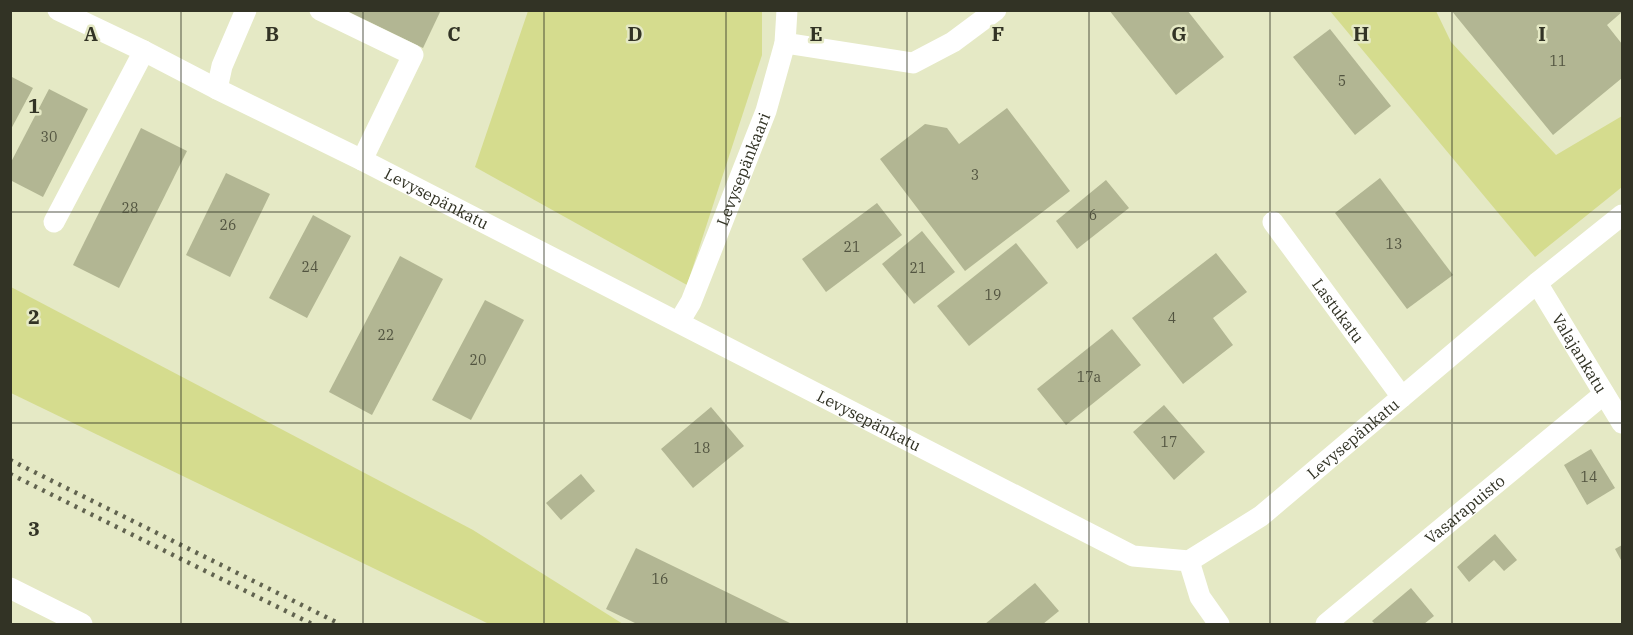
<svg xmlns="http://www.w3.org/2000/svg" width="1633" height="635" viewBox="0 0 1633 635" font-family="'IBM Plex Serif',serif">
<style>
.green{fill:#d5dc8e}
.building{fill:#b2b693}
.lines{fill:none;stroke-linecap:round;stroke-linejoin:round}
.minor{stroke:#fff;stroke-width:21}
.rail{stroke:#61634f;stroke-width:4.5;stroke-dasharray:3 6;stroke-linecap:butt}
.grid{fill:none;stroke:#323325;stroke-width:1.5;stroke-opacity:0.55}
.labels{text-anchor:middle;dominant-baseline:central;stroke-width:5;stroke-linejoin:round;paint-order:stroke}
.number-label{font-size:14px;fill:#525440}
.street-label{font-size:16px;fill:#323325;stroke:#e5e9c5}
.grid-label{font-size:20px;text-anchor:middle;font-weight:bold;fill:#323325;stroke:#e5e9c5;stroke-width:5;stroke-linejoin:round;paint-order:stroke}
</style>
<rect width="100%" height="100%" fill="#e5e9c5"/>
<!-- green -->
<g class="green">
<path d="M528,11H762V55L687,285L475,167Z"/>
<path d="M1330,11H1436L1451,42L1556,155L1622,116V187L1535,257Z"/>
<path d="M11,287L473,530L623,624H489L11,393Z"/>
</g>
<!-- building -->
<g class="building">
<path d="M345,10H441L423,48Z"/>
<path d="M1109,10H1187L1224,57L1176,95Z"/>
<path d="M1451,10H1622V12L1607,25L1622,44V78L1553,135Z"/>
<path d="M1330,29L1391,106L1355,135L1293,57Z"/>
<path d="M10,76L33,88L10,131Z"/>
<path d="M49,89L88,109L43,197L10,180V164Z"/>
<path d="M1007,108L1070,191L965,271L880,159L925,124L947,128L959,144Z"/>
<path d="M141,128L187,151L119,288L73,265Z"/>
<path d="M226,173L270,194L230,277L186,255Z"/>
<path d="M1380,178L1453,275L1407,309L1335,213Z"/>
<path d="M1106,180L1129,208L1077,249L1056,221Z"/>
<path d="M877,203L902,235L826,292L802,259Z"/>
<path d="M313,215L351,236L307,318L269,298Z"/>
<path d="M922,231L955,272L914,304L882,264Z"/>
<path d="M1016,243L1048,283L969,346L937,306Z"/>
<path d="M1216,253L1247,292L1213,318L1233,345L1183,384L1132,318Z"/>
<path d="M400,256L443,279L372,415L329,392Z"/>
<path d="M485,300L524,320L471,420L432,400Z"/>
<path d="M1112,329L1141,365L1066,425L1037,389Z"/>
<path d="M1164,405L1205,452L1174,480L1133,432Z"/>
<path d="M711,407L744,446L693,488L661,449Z"/>
<path d="M1591,449L1615,488L1587,505L1564,465Z"/>
<path d="M581,474L595,491L561,520L546,503Z"/>
<path d="M1495,534L1517,560L1504,571L1494,560L1469,582L1457,567Z"/>
<path d="M1622,545V562L1615,549Z"/>
<path d="M636,548L792,624H637L606,609Z"/>
<path d="M1035,583L1059,611L1043,624H985Z"/>
<path d="M1411,588L1434,616L1424,624H1375L1372,621Z"/>
</g>
<g class="lines">
<!-- minor -->
<g class="minor">
<path id="s1" d="M58,10L144,51L217,89L362,160L1133,556L1189,561L1261,516L1537,283L1622,215"/>
<path d="M320,10L413,55L362,160"/>
<path d="M785,43L913,63L953,42L996,10"/>
<path d="M217,89L222,66L246,10"/>
<path d="M54,222L144,51"/>
<path id="s2" d="M1273,222L1402,397"/>
<path id="s3" d="M1537,283L1622,423"/>
<path id="s4" d="M679,322L691,302L766,111L785,43L787,10"/>
<path d="M1189,561L1200,597L1219,624"/>
<path d="M10,588L82,624"/>
<path id="s5" d="M1326,624L1604,394"/>
</g>
<!-- rail -->
<g class="rail">
<path d="M10,460L340,624"/>
<path d="M10,474L312,624"/>
</g>
</g>
<!-- grid -->
<path class="grid" d="M181,10V624M363,10V624M544,10V624M726,10V624M907,10V624M1089,10V624M1270,10V624M1452,10V624M10,212H1622M10,423H1622"/>
<g class="labels">
<!-- number labels -->
<g class="number-label">
<text x="1558" y="61">11</text>
<text x="1342" y="81">5</text>
<text x="49" y="137">30</text>
<text x="975" y="175">3</text>
<text x="130" y="208">28</text>
<text x="1093" y="215">6</text>
<text x="228" y="225">26</text>
<text x="1394" y="244">13</text>
<text x="852" y="247">21</text>
<text x="310" y="267">24</text>
<text x="918" y="268">21</text>
<text x="993" y="295">19</text>
<text x="1172" y="318">4</text>
<text x="386" y="335">22</text>
<text x="478" y="360">20</text>
<text x="1089" y="377">17a</text>
<text x="1169" y="442">17</text>
<text x="702" y="448">18</text>
<text x="1589" y="477">14</text>
<text x="660" y="579">16</text>
</g>
<!-- street labels -->
<g class="street-label">
<text stroke="none"><textPath href="#s4" startOffset="166">Levysepänkaari</textPath></text>
<text stroke="none"><textPath href="#s1" startOffset="423">Levysepänkatu</textPath></text>
<text stroke="none"><textPath href="#s2" startOffset="110">Lastukatu</textPath></text>
<text stroke="none"><textPath href="#s3" startOffset="82">Valajankatu</textPath></text>
<text stroke="none"><textPath href="#s1" startOffset="909">Levysepänkatu</textPath></text>
<text stroke="none"><textPath href="#s1" startOffset="1467">Levysepänkatu</textPath></text>
<text stroke="none"><textPath href="#s5" startOffset="180">Vasarapuisto</textPath></text>
</g>
</g>
<g class="grid-label">
<text x="91" y="41">A</text>
<text x="272" y="41">B</text>
<text x="454" y="41">C</text>
<text x="635" y="41">D</text>
<text x="816" y="41">E</text>
<text x="998" y="41">F</text>
<text x="1179" y="41">G</text>
<text x="1361" y="41">H</text>
<text x="1542" y="41">I</text>
<text x="34" y="113">1</text>
<text x="34" y="324">2</text>
<text x="34" y="536">3</text>
</g>
<!-- border -->
<rect width="1633" height="635" fill="none" stroke="#323325" stroke-width="24"/>
</svg>
